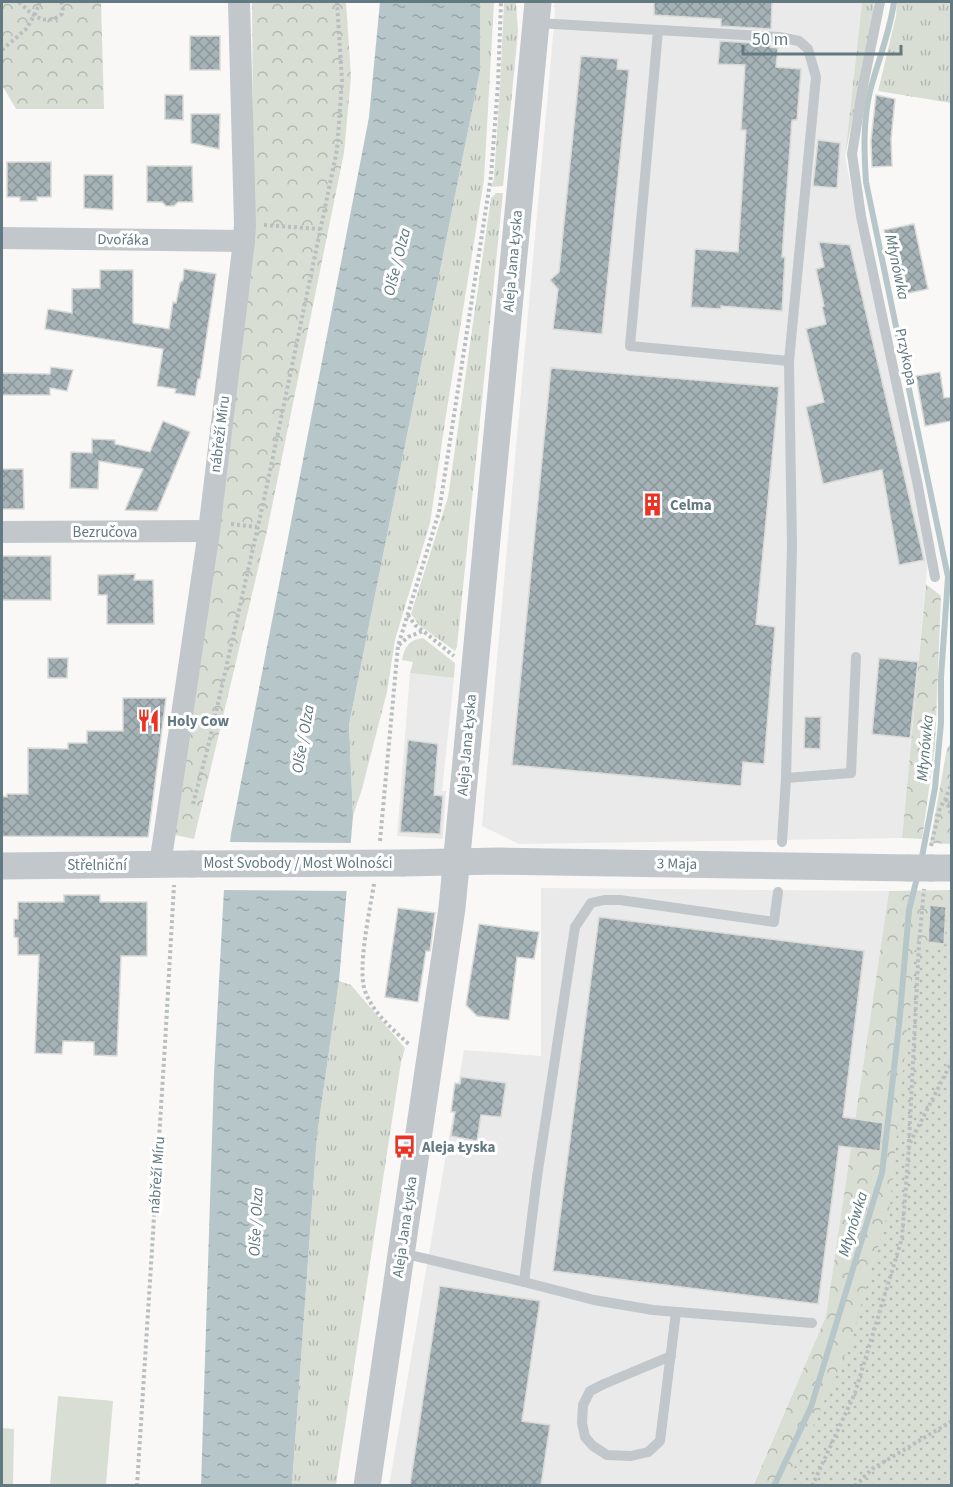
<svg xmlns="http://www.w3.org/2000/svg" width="953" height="1487" viewBox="0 0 953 1487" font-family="'Source Sans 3',sans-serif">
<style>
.built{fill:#e9eae9}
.grass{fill:url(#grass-tufts)}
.forest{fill:url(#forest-crowns)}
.park{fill:url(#park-dots)}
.pitch{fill:#d9ded5}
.water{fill:url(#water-ripples)}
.pier{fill:#f9f8f6}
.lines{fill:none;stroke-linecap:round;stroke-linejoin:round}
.stream{stroke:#b7c7c9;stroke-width:6}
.building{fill:url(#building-cross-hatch);stroke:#dadad8;stroke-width:1.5}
.path{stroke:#b9bec0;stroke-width:4;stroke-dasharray:3 3;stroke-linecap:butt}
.service{stroke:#c1c7ca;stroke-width:10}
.minor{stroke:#c1c7ca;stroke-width:22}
.tertiary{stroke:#c1c7ca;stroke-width:27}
.tertiary-bridge{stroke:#c1c7ca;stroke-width:27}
.labels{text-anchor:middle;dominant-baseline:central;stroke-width:6;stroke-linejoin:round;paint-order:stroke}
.street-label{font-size:15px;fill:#627982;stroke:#fff}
.poi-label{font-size:15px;font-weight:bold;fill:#627982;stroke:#fff;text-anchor:start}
.water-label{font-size:16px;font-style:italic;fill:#5d787c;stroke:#fff}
</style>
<defs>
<pattern id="grass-tufts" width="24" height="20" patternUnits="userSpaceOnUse" patternTransform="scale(1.5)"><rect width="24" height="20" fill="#d9ded5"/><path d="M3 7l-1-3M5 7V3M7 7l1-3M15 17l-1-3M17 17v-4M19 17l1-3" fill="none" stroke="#b3b9b2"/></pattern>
<pattern id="forest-crowns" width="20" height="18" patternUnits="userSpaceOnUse" patternTransform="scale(1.5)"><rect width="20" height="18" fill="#d9ded5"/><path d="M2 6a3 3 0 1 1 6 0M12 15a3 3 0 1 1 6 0" fill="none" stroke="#b3b9b2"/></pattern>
<pattern id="park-dots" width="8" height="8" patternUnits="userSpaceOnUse" patternTransform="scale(1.5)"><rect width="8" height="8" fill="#d9ded5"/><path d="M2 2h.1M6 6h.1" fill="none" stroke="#b3b9b2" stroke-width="1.8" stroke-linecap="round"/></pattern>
<pattern id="water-ripples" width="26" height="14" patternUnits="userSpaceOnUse" patternTransform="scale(1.5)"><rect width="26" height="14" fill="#b7c7c9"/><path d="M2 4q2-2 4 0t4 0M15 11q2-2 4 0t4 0" fill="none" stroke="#98a6a9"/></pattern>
<pattern id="building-cross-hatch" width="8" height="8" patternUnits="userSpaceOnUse" patternTransform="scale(1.5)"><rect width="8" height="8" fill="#a5b2b6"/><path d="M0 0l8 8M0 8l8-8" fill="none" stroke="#8a9699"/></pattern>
</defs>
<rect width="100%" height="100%" fill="#f9f8f6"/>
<!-- built -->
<g class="built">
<path d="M554,2H862L845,157L914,485L928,559L902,838L519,844L482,826L555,14Z"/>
<path d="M410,673L454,678L442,791H446L443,839L397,836Z"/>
<path d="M541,888L889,891L826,1316L753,1485L389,1486L464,1050L541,1056Z"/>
</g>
<!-- grass -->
<g class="grass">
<path d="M480,2H494L484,180L446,415L430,523L395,640L387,692L362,789L353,816L349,725L480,71Z"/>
<path d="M504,2H516L518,31L503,186L491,187L494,179L500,86Z"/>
<path d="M862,2H874L873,14L845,157Z"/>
<path d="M897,2H951V103L878,91L896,16Z"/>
<path d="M496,193H503L457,647L455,651L419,625L411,614L448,497L491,198Z"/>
<path d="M423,638L455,663L454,678L410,673L413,662L402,660C405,646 409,640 423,638Z"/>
<path d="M339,981L351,985L405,1048L401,1062L336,1485L292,1486L317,1135Z"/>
</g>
<!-- forest -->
<g class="forest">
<path d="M2,2H101L104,109H16L2,85Z"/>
<path d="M252,2H346L351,77L344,153L267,531L194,839L170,834L254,245Z"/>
<path d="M926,584L941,596L935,746L922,839L902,838Z"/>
<path d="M951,743V844L930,843L947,748Z"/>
<path d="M951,890V1485L753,1486L826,1316L889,891Z"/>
</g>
<!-- park -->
<path class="park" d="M949,890H951V1485L786,1486L850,1344L890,1206L915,947L943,946Z"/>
<!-- pitch -->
<g class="pitch">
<path d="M58,1396L113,1401L106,1485H50Z"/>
<path d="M2,1428L14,1429L13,1485H2Z"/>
</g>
<!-- water -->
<path class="water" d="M380,2H480V71L349,725L353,816L339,981L317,1135L292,1485L201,1486L214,1074L224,889L231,834L369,117Z"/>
<!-- pier -->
<path class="pier" d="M227,842L354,843L350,891L221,890Z"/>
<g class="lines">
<!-- stream -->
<g class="stream">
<path d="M894,2C890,32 878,61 870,91C863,121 864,152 866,182L948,577L941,677V723L935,788L921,862"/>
<path d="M774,1486L811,1407L882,1173L899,1025L909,910L918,874"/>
</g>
</g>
<!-- building -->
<g class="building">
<path d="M654,2H772L771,29L721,26V19L654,15Z"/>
<rect x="190" y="36" width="30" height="34"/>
<path d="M720,41L770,44V47L778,48L776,67L801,69L797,120H792L782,257H785L782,311L721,306V309L691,307L695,249L738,252L746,130H741L745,65L718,64Z"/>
<path d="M581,56L618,59L617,69L629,70L602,334L553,329L558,289L550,280L559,272Z"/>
<path d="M165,95H183V120L165,119Z"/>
<path d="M876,95L895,99L891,139L892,166L872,167L871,141Z"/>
<path d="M191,114H220L219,149L191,143Z"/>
<path d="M818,140L840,143L837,188L813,186Z"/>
<path d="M7,162H51V197H37V201H20V197H7Z"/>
<path d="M147,166H192L193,202H178L174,206H166L162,202H147Z"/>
<path d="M84,175H113V210L84,208Z"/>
<path d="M914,224L928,289L899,295L884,230Z"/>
<path d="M819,242L850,245L924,560L899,565L882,470L823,484L806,407L824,402L806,329L826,324L822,307L824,306L816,269L824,267Z"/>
<path d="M184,269L216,274L200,379H198L195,396L175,393L176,389L157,386L163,349L45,329L48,309L72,313V289L100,288V270H133V323L169,329L173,302L176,303L180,283L183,280Z"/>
<path d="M51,367L73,370L67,391L50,388V395H2V373L50,374Z"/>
<path d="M551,368L779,387L756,624L775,627L764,764L743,762L741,786L512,765Z"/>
<path d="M940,372L944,398L951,397V421L925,426L916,376Z"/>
<path d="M163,421L190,432L157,511L125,510L143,469L99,461L98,489L70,488L71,452L92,453V439L115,440V444L150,452Z"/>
<path d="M2,469H23L24,509H2Z"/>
<rect x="2" y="556" width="49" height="44"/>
<path d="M135,574L134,580H153L154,624H107V595H98V575Z"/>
<path d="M48,658H68L67,678H48Z"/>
<path d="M879,658L918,662L910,738L872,734Z"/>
<path d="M123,698H166L148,837L2,836V796L7,797V794H28V748L68,749V743H87V731H123Z"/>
<path d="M805,717H821L820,749L804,748Z"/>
<path d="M408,740L438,744L434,795L443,796L440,834L400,832Z"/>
<path d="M64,895H100V902H147V956H121L117,1056L94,1055V1042L63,1041L62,1054L35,1053L39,955H18V938L14,937V919H18V902H64Z"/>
<path d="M930,905L946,907L944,944L928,942Z"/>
<path d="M398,908L435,913L430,951H426L418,1002L385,997Z"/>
<path d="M599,917L864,951L843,1117L883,1123L880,1151L839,1146L818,1304L553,1271Z"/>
<path d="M479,924L539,932L534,959L517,957L509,1020L477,1016L466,1005Z"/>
<path d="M461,1077L506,1083L501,1117L481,1115L477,1141L451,1136L455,1112H451L455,1083L460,1084Z"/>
<path d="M440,1286L540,1301L522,1421L550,1425L541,1485H410Z"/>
</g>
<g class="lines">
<!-- path -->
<g class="path">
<path d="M19,2C32,14 44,28 62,14L63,7L61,2"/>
<path d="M2,50L26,29L34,16L40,2"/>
<path d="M264,225L320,229"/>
<path d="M231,524L257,527"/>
<path d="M408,615L415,625L423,631"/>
<path d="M399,645L408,637L423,631L454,656"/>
<path d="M946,799L952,817"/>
<path d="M193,804L210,739L265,495L337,150L342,81L337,2"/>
<path d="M380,841L398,646L439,512L491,176L498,84L501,2"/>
<path d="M931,846L940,808L946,798L952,781"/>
<path d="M374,884C370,910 357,968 365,991C373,1013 393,1030 410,1045"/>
<path d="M909,1142L919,944L924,889"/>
<path d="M137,1486L165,1044L174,885"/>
<path d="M812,1486L855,1393L902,1238L909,1145L952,1061"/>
<path d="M855,1486L872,1469L952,1421"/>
</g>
<!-- service -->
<g class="service">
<path d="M880,2L862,91L852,154L861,216L917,481L935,577"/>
<path d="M537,23L779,37L799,41L808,49L816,77L789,361L630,346L658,30"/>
<path d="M786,778L851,773L856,657"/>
<path d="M782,842L786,778L792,547L789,361"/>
<path d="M778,892L774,922L620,900H604L591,903L575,927L537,1177L524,1282L594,1300L653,1310L812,1323"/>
<path d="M402,1253L524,1282"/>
<path d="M671,1356L604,1384L590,1391L583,1405L582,1423L585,1437L593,1446L607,1455L631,1456L648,1452L660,1441L676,1312"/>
</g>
<!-- minor -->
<g class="minor">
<path d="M2,238L244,241"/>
<path d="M2,532L209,531"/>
<path d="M160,865L209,531L244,241L245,224L239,2"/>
</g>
<!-- tertiary -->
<g class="tertiary">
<path d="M403,863L500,861L909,868"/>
<path d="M2,866L192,864"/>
<path d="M931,868H952"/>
<path d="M367,1486L452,908L538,2"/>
</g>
<!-- tertiary-bridge -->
<g class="tertiary-bridge">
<path d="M192,864L403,863"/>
<path d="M909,868H931"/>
</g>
</g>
<!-- icons -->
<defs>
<symbol id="building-bare" viewBox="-9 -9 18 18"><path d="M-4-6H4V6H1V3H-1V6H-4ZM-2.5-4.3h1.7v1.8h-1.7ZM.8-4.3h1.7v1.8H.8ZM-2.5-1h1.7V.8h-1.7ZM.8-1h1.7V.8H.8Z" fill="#eb3223" stroke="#fff" stroke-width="2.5" paint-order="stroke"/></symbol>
<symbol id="restaurant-bare" viewBox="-9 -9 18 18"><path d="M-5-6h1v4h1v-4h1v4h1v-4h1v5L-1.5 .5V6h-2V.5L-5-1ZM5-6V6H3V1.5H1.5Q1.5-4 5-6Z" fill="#eb3223" stroke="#fff" stroke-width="2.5" paint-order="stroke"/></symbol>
<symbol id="bus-bare" viewBox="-9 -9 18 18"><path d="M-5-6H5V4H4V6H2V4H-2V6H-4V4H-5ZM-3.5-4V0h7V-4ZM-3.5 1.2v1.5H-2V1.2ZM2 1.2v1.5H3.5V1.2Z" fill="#eb3223" stroke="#fff" stroke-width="2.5" paint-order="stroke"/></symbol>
</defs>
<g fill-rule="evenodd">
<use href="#building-bare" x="636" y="488" width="33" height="33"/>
<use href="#restaurant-bare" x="132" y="704" width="33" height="33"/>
<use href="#bus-bare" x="388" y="1130" width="33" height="33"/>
</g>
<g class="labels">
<!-- street labels -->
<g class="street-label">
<text transform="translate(123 240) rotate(1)">Dvořáka</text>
<text transform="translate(513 261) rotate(-85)">Aleja Jana Łyska</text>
<text transform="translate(906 357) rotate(78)">Przykopa</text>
<text transform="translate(220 434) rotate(-83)">nábřeží Míru</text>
<text x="105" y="532">Bezručova</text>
<text transform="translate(467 745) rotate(-85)">Aleja Jana Łyska</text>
<text x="298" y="863">Most Svobody / Most Wolności</text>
<text transform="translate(677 864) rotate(1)">3 Maja</text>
<text x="97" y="865">Střelniční</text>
<text transform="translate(157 1175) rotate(-86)">nábřeží Míru</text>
<text transform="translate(405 1227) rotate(-82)">Aleja Jana Łyska</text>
</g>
<!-- poi labels -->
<g class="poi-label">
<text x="670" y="505">Celma</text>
<text x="167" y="721">Holy Cow</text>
<text x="422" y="1147">Aleja Łyska</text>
</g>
<!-- water labels -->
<g class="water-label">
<text transform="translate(397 262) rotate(-76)">Olše / Olza</text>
<text transform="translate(897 267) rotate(78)">Młynówka</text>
<text transform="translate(303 739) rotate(-80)">Olše / Olza</text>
<text transform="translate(925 748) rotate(-85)">Młynówka</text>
<text transform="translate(256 1222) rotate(-87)">Olše / Olza</text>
<text transform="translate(853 1224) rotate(-73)">Młynówka</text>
</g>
</g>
<!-- border -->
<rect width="953" height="1487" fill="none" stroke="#627982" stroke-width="6"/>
<!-- scale -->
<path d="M743 45v9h158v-9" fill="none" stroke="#627982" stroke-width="3"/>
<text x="752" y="45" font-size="18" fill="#627982" stroke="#ffffff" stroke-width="4.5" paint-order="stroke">50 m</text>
</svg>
